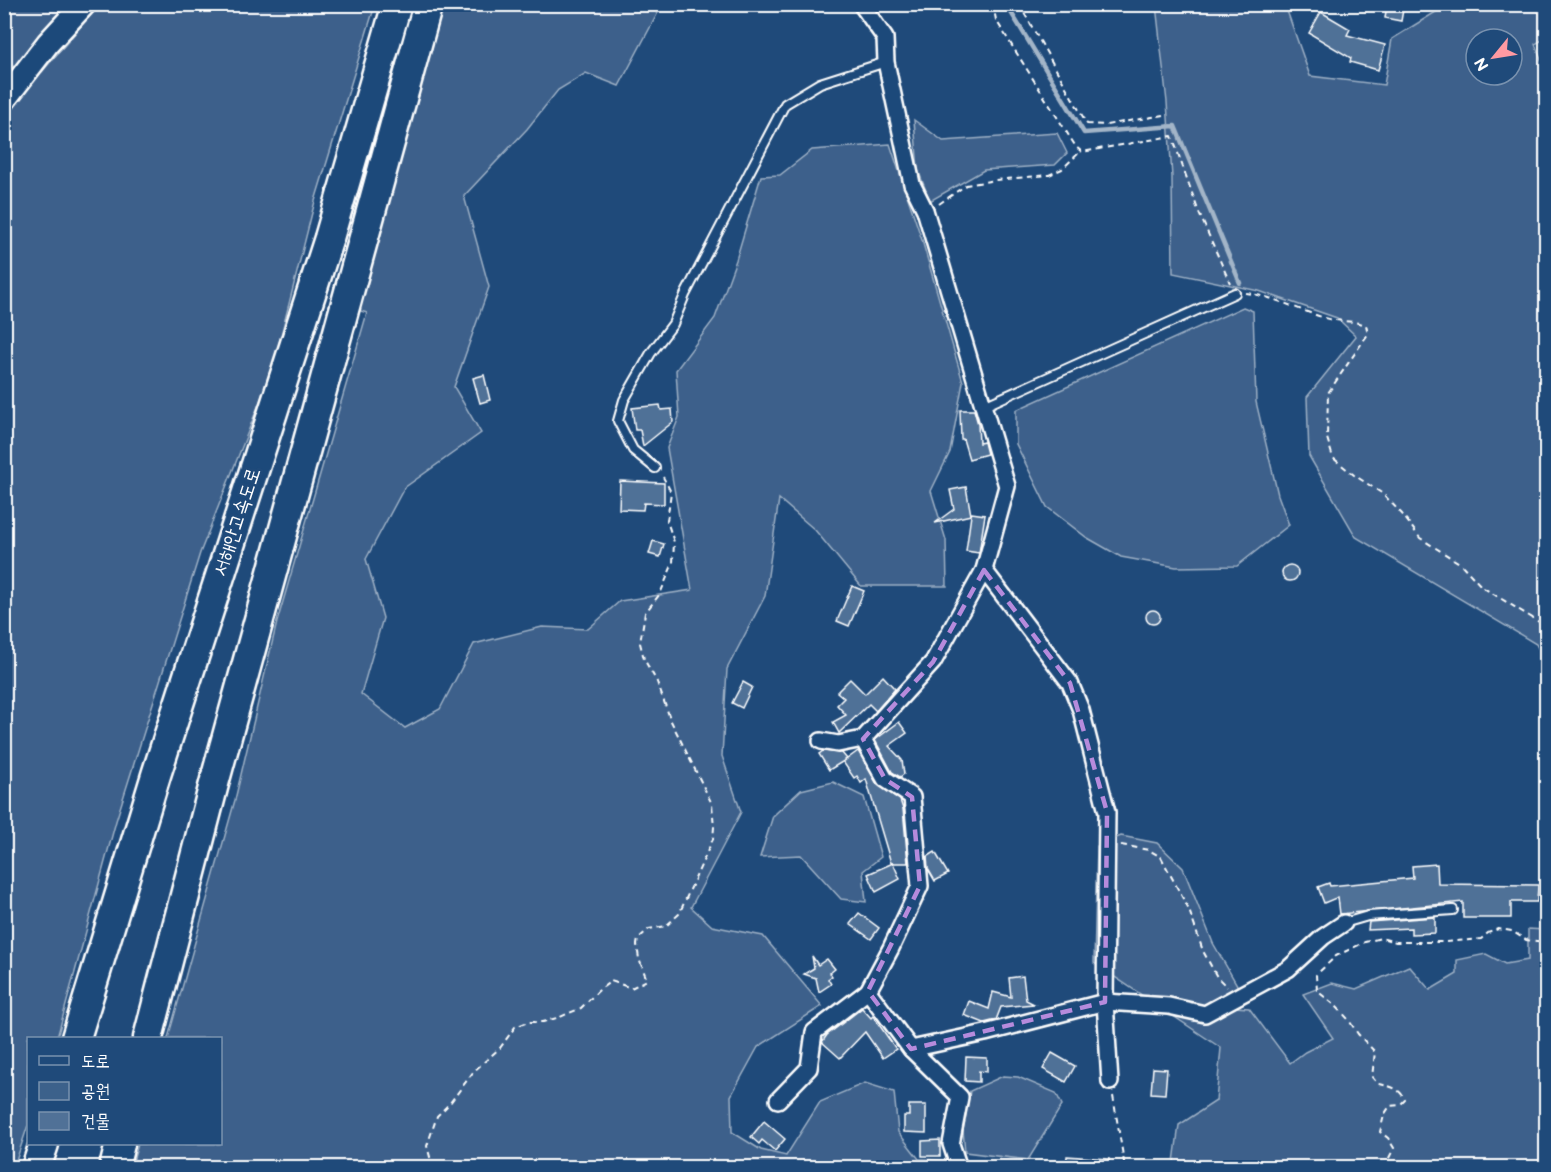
<svg xmlns="http://www.w3.org/2000/svg" width="1551" height="1172" viewBox="0 0 1551 1172" font-family="'Balsamiq Sans','Poor Story',sans-serif">
<style>
.green{fill:#3c618b;stroke:#9eb0c5;stroke-width:1.5;fill-rule:evenodd}
.lines{fill:none;stroke-linecap:round;stroke-linejoin:round}
.stream{stroke:#a3b5c8;stroke-width:4.5}
.building{fill:#507197;stroke:#fff;stroke-width:1.5}
.lane-casing{stroke:#fff;stroke-width:12}
.street-casing{stroke:#fff;stroke-width:20}
.secondary-casing{stroke:#fff;stroke-width:27}
.highway-casing{stroke:#fff;stroke-width:33}
.path{stroke:#fff;stroke-width:2;stroke-dasharray:6 4.5;stroke-linecap:butt}
.lane{stroke:#1f4a7a;stroke-width:8}
.street{stroke:#1f4a7a;stroke-width:15}
.secondary{stroke:#1f4a7a;stroke-width:22}
.highway{stroke:#1f4a7a;stroke-width:28}
.marked{fill:none;stroke:#b68bdc;stroke-width:4.5;stroke-dasharray:12 8;stroke-linejoin:round}
.labels{text-anchor:middle;dominant-baseline:central;stroke-width:6;stroke-linejoin:round;paint-order:stroke}
.street-label{font-size:20px;fill:#fff;stroke:#1f4a7a}
</style>
<rect width="100%" height="100%" fill="#1f4a7a"/>
<filter id="ink" filterUnits="userSpaceOnUse"><feTurbulence type="fractalNoise" baseFrequency=".0167" numOctaves="2"/><feDisplacementMap in="SourceGraphic" scale="12" xChannelSelector="R" yChannelSelector="G"/><feConvolveMatrix kernelMatrix="1 2 1 2 8 2 1 2 1" color-interpolation-filters="sRGB"/></filter>
<g filter="url(#ink)">
<!-- green -->
<g class="green">
<path d="M5,5H68L29,47L8,89L42,72L99,5H375L315,201L272,371L200,553L116,821L57,1038H28V1125L14,1167L5,1168Z"/>
<path d="M435,5H662L619,86L586,73L558,90L527,129L464,196L489,287L454,387L481,433L404,488L366,559L383,618L361,694L405,728L440,709L474,644L542,627L588,629L620,601L692,590L667,448L679,417L676,370L715,318L736,260L761,176L780,175L812,150L890,144L922,240L963,382L950,452L931,491L946,540L947,586H861L815,530L779,499L765,596L727,669L722,756L741,812L691,907L712,926L763,936L822,1006L758,1047L731,1096L732,1132L761,1150L786,1156L820,1102L865,1083L894,1092L898,1132L919,1159L955,1161L958,1167L131,1168L138,1144H220V1038H168L235,800L277,622L367,313L349,307Z"/>
<path d="M1156,5H1285L1310,76L1384,85L1392,39L1447,5H1546V38L1535,44L1546,73V664L1536,644L1356,537L1309,456L1307,397L1356,336L1337,318L1259,291L1173,273L1172,177L1167,102ZM1476,39H1512V75H1476Z"/>
<path d="M914,120L943,141L1057,133L1067,153L1055,165L984,170L930,201L918,170Z"/>
<path d="M1243,307L1253,311L1256,402L1278,495L1289,525L1237,566L1176,567L1121,557L1086,537L1047,507L1016,444V410Z"/>
<path d="M833,782L864,797L881,857L863,871L866,902L841,899L801,855L760,857L773,816L801,790Z"/>
<path d="M1121,836L1157,843L1183,868L1213,943L1237,985L1235,1007L1249,1008L1290,1063L1305,1052L1333,1038L1303,994L1332,983L1356,989L1409,966L1430,990L1457,974V960L1486,954L1505,964L1528,960V929L1546,930V1167H1175L1174,1162L1179,1125L1216,1101L1221,1048L1094,963L1097,846Z"/>
<path d="M1003,1076L1018,1077L1056,1093L1062,1105L1028,1160L965,1152L963,1130L970,1091Z"/>
</g>
<g class="lines">
<!-- stream -->
<path class="stream" d="M1006,4L1084,133L1175,126L1240,283"/>
</g>
<!-- building -->
<g class="building">
<path d="M1387,4H1404L1401,21L1385,18Z"/>
<path d="M1321,12L1350,29L1347,35L1385,45L1378,70L1350,62L1351,58L1309,33Z"/>
<path d="M484,375L490,400L480,403L473,378Z"/>
<path d="M660,405L661,410L672,409L673,422L643,446L640,430H635L632,408Z"/>
<path d="M960,410H974L978,424L979,443L984,442L987,454L969,459L963,439H961Z"/>
<path d="M620,481L664,483V504L644,503L643,510L619,509Z"/>
<path d="M966,487L971,515L972,513L985,515L979,553L966,551L971,515L935,523L954,509L950,490Z"/>
<path d="M653,541L664,544L660,557L649,554Z"/>
<circle cx="1290" cy="573" r="8"/>
<path d="M852,586L864,591L849,626L837,621Z"/>
<circle cx="1153" cy="617" r="7"/>
<path d="M883,676L895,689L876,711L869,704L839,733L833,722L846,715L837,705L844,698L837,692L850,679L865,694Z"/>
<path d="M743,682L752,687L742,708L732,703Z"/>
<path d="M899,722L907,733L889,746L902,760L904,774L900,777L892,772L875,740Z"/>
<path d="M823,751L842,753L847,759L829,770L819,754Z"/>
<path d="M858,751L877,784L900,800L903,809L908,863H891L866,779L861,783L857,776L854,778L843,762Z"/>
<path d="M935,852L948,874L935,881L928,869L927,857Z"/>
<path d="M893,863L900,879L876,892L868,874Z"/>
<path d="M1437,864L1438,884L1538,885L1537,902H1511V918H1463V902L1340,914L1338,897L1324,903L1318,887L1329,883L1330,886L1413,878L1412,866Z"/>
<path d="M859,913L879,928L871,939L850,924Z"/>
<path d="M1435,917V933L1411,934V928L1368,930L1369,922Z"/>
<path d="M812,956L818,965L827,959L835,969L830,973L832,976L828,979L831,984L819,992L816,978L804,974L814,968Z"/>
<path d="M1023,976L1026,1000L1034,1004L1001,1007L996,1020L984,1023L964,1015L969,1001L989,1009L993,992L1011,997L1009,978Z"/>
<path d="M862,1008L871,1018L873,1016L896,1049L883,1058L865,1032L840,1058L822,1042L827,1035Z"/>
<path d="M1052,1053L1075,1066L1066,1082L1043,1069Z"/>
<path d="M966,1057L987,1058V1072L979,1071V1082L965,1081Z"/>
<path d="M1153,1068L1167,1069L1165,1094L1151,1093Z"/>
<path d="M909,1105H926V1133L904,1132V1116H909Z"/>
<path d="M764,1121L785,1139L775,1151L762,1140L759,1144L751,1137Z"/>
<path d="M940,1140V1156H922V1141Z"/>
<path d="M1067,1156L1109,1159V1167H1066Z"/>
</g>
<g class="lines">
<defs>
<g id="lane">
<path d="M984,406L1235,293"/>
<path d="M655,468L633,450L618,421L624,400L651,353L673,324L685,295L785,104L820,83L886,62"/>
<path d="M1344,923L1368,916L1453,910"/>
</g>
<g id="street">
<path d="M861,4L885,38L886,62L912,184L925,210L1007,486L984,570L933,662L863,739L885,779L912,797L920,886L891,948L868,991L911,1049L985,1033L1105,1002L1169,1006L1205,1014L1288,969L1323,937L1344,923"/>
<path d="M984,570L1070,683L1081,710L1107,812L1105,1002L1110,1082"/>
<path d="M821,741L838,744L863,739"/>
<path d="M911,1049L960,1097L951,1144L959,1168"/>
<path d="M778,1100L809,1068L814,1032L868,991"/>
</g>
<path id="secondary" d="M4,100L48,43L84,4"/>
<g id="highway">
<path d="M76,1038L156,775L329,238L397,4"/>
<path d="M148,1038L215,780L428,4"/>
<path d="M36,1168L44,1144"/>
<path d="M114,1168L120,1144"/>
</g>
</defs>
<!-- lane casing -->
<use href="#lane" class="lane-casing"/>
<!-- street casing -->
<use href="#street" class="street-casing"/>
<!-- secondary casing -->
<use href="#secondary" class="secondary-casing"/>
<!-- highway casing -->
<use href="#highway" class="highway-casing"/>
<!-- path -->
<g class="path">
<path d="M993,4L996,20L1004,33L1076,147L1082,152L1172,136L1199,213L1230,283"/>
<path d="M1019,4L1087,124L1106,125L1164,115"/>
<path d="M939,204L966,185L995,180L1049,175L1062,169L1080,152"/>
<path d="M1245,293C1273,296 1298,310 1325,318C1338,322 1352,320 1366,325L1368,334L1328,393L1327,438L1333,458L1354,475L1383,494L1402,514L1420,538L1461,564L1482,587L1539,622L1546,632"/>
<path d="M1121,845L1149,850L1161,857L1189,910L1203,951L1217,977L1227,987"/>
<path d="M1113,1096L1125,1168"/>
<path d="M433,1168L427,1146L437,1116L450,1103L474,1071L500,1048L515,1027L528,1022H543L560,1017L581,1008L598,991L611,981L631,988L647,980L639,959L637,945L638,939L649,929L666,926L679,914L713,839L714,827L712,804L671,721L657,682L644,659L640,643L645,613L660,594L673,563L674,542L667,521L671,492L663,477"/>
<path d="M1391,1168L1388,1160L1394,1148L1388,1138L1380,1132L1384,1115L1390,1106L1400,1105L1405,1100C1400,1088 1390,1086 1378,1084L1372,1077L1375,1052L1358,1034L1348,1019L1336,1006L1317,991L1316,975L1336,956L1365,942L1381,938L1396,942H1445L1481,939L1488,933L1498,929L1512,931L1526,940L1546,942"/>
</g>
<!-- lane -->
<use href="#lane" class="lane"/>
<!-- street -->
<use href="#street" class="street"/>
<!-- secondary -->
<use href="#secondary" class="secondary"/>
<!-- highway -->
<use href="#highway" class="highway"/>
</g>
</g>
<!-- marked area -->
<path class="marked" d="M984,570L1070,683L1107,812L1105,1002L911,1049L868,991L920,886L912,797L885,779L863,739L933,662Z"/>
<g class="labels">
<!-- street labels -->
<g class="street-label">
<text transform="translate(237 522) rotate(-72)">서해안고속도로</text>
</g>
</g>
<!-- margin -->
<rect width="1551" height="1172" fill="none" stroke="#1f4a7a" stroke-width="24"/>
<rect x="12" y="12" width="1527" height="1148" fill="none" stroke="#fff" stroke-width="2" filter="url(#ink)"/>
<!-- legend -->
<rect x="27" y="1037" width="195" height="108" fill="#1f4a7a" stroke="#7992af" stroke-width="1.5"/>
<rect x="39" y="1056" width="30" height="9" fill="#1f4a7a" stroke="#7992af" stroke-width="1.5"/>
<text x="81" y="1067" font-size="18" fill="#ffffff">도로</text>
<rect x="39" y="1082" width="30" height="18" fill="#3c618b" stroke="#7992af" stroke-width="1.5"/>
<text x="81" y="1097" font-size="18" fill="#ffffff">공원</text>
<rect x="39" y="1112" width="30" height="18" fill="#507197" stroke="#7992af" stroke-width="1.5"/>
<text x="81" y="1127" font-size="18" fill="#ffffff">건물</text>
<!-- north arrow -->
<g transform="translate(1494 57) rotate(240)"><circle r="28" fill="#1f4a7a" stroke="#7992af" stroke-width="1.5"/>
<path d="M0-4.5L10 22L0 15L-10 22Z" fill="#ff9aa2"/>
<text y="-9" font-size="16" font-weight="bold" text-anchor="middle" fill="#ffffff">N</text>
</g>
</svg>
